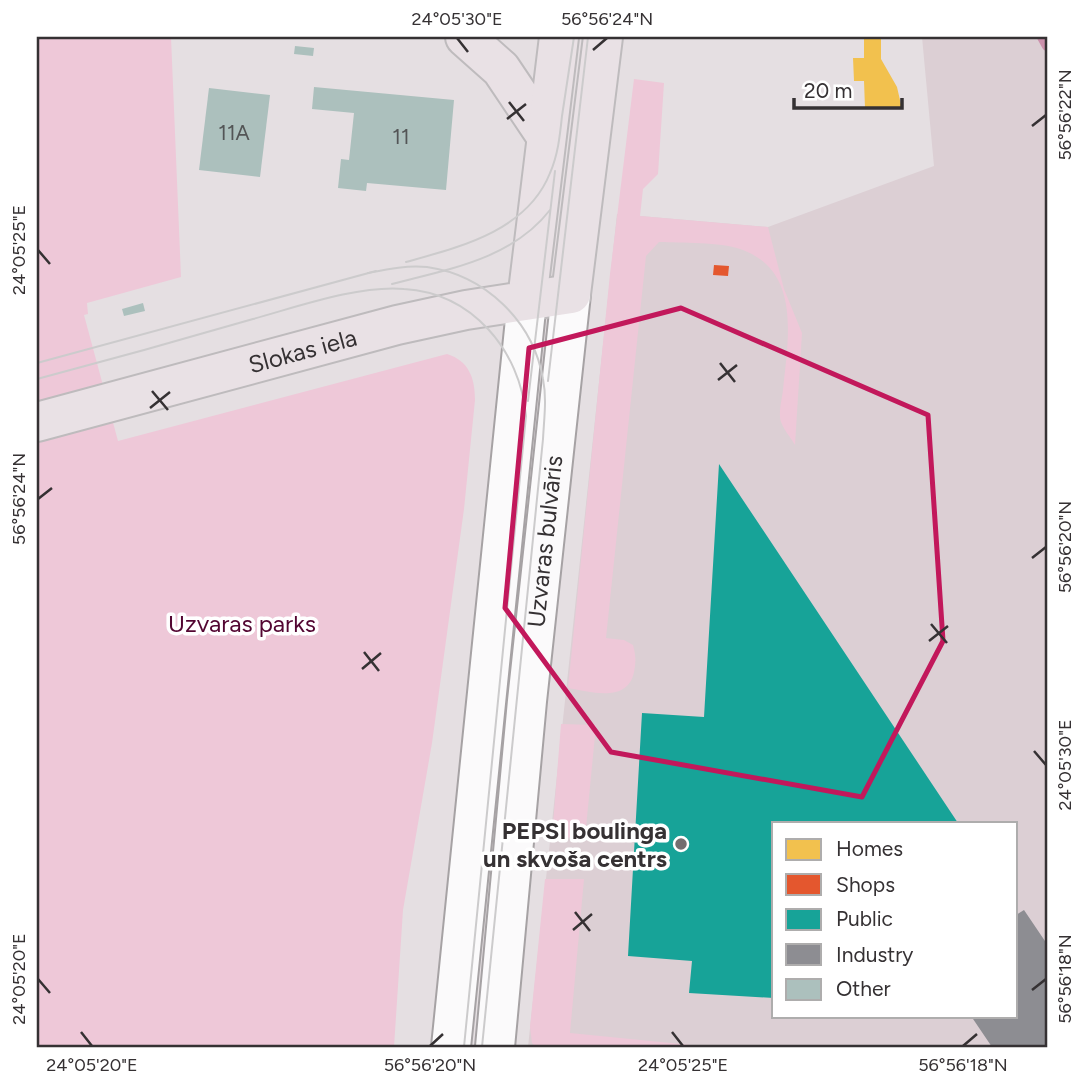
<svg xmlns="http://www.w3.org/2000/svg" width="1084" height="1084" viewBox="0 0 1084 1084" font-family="Figtree,sans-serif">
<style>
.built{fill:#dccfd4;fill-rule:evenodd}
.green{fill:#eec8d8}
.homes{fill:#f2c14e}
.shops{fill:#e4572e}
.public{fill:#17a398}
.industry{fill:#8d8d92}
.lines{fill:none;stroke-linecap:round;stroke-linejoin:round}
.stream{stroke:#cc91ac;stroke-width:10}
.building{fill:#acc0bd}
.minor-casing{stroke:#a6a2a4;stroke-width:42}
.major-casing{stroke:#bebbbd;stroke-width:42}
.minor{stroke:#fbfafb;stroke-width:38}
.major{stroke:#e9e1e5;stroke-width:38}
.tram{stroke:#cccbcc;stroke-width:2}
.marked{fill:none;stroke:#c2185b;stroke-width:5;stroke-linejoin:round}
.ticks{fill:none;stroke:#353133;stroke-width:2.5}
.poi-dot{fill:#736e70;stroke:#fff;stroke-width:2.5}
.labels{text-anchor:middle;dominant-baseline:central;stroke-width:7;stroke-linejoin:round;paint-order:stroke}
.number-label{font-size:21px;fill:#535556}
.street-label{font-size:24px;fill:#353133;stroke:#fff}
.park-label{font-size:24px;fill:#530632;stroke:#fff}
.poi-label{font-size:24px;font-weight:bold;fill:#353133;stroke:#fff;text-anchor:end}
.neatline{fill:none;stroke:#353133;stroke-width:2.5}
.ticks-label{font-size:18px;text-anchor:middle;fill:#353133}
</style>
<rect width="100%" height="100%" fill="#e5dfe2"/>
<!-- built -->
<path class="built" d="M922,37H1047V1047H528L617,214L768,227L934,166ZM774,823H1016V1016H774Z"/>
<!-- green -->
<g class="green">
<path d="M37,37H171L181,277L87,303L88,314L84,315L118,441L447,354C469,361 475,378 475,400L464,509L432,743L403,910L394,1047H37Z"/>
<path d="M634,79L664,83L658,174L643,189L640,216L768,227L784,289L802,333L795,445C791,438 784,430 781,422C778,413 782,399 783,390C788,339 802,270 740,249C720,242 681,243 659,242L646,256L606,638L624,640L633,645C636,656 636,662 634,672C628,703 591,692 568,688L610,274Z"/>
<path d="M561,724L596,725L585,838L552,837Z"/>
<path d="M545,879H584L570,1033L711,1047H639L611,1045L610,1047H536L532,1043L530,1027Z"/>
</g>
<!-- homes -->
<path class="homes" d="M864,37H881V59L897,87L902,109L865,108L864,81H854L853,58H864Z"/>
<!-- shops -->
<path class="shops" d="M714,265L729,266L728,276L713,275Z"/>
<!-- public -->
<path class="public" d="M719,464L958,823H774V998L689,993L692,961L628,956L642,713L704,717Z"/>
<!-- industry -->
<path class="industry" d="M1024,910L1047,944V1047H992L971,1016H1016V915Z"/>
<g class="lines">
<!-- stream -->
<path class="stream" d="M1042,37L1047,46"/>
</g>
<!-- building -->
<g class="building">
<path d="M295,46L314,48L313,56L294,54Z"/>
<path d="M314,87L454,100L446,190L367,183L366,191L338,188L341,159L349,160L354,113L312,109Z"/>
<path d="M209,88L270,95L260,177L199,170Z"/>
<path d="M143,303L145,311L124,316L122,309Z"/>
</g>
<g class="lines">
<defs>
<g id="minor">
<path d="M451,1047L527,300"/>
<path id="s1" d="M495,1047L527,701L571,294"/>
</g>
<g id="major">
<path d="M465,37L501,69L546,136"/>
<path d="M527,300L559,37"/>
<path id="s2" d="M37,422L397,325L466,310L571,294L603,37"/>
</g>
</defs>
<!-- minor casing -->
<use href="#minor" class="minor-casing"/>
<!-- major casing -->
<use href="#major" class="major-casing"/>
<!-- minor -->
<use href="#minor" class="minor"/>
<!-- major -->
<use href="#major" class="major"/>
<!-- tram -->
<g class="tram">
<path d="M406,262C460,247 527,231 550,173C558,155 560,135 562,116C566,90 570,63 574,37"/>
<path d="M368,273C388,269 407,265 427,267C485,275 533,321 543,379C547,399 544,419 543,439L482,1047"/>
<path d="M392,284C449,269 512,259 550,210"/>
<path d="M37,363L376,271"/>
<path d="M37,379C109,360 181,340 253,319C297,307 358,285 404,289C472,293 520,350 526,416L464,1047"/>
<path d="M548,381L588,37"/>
<path d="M528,401L555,171"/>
</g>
</g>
<!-- marked area -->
<path class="marked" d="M681,308L928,415L943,641L862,797L611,752L505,608L529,348Z"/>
<!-- ticks -->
<path class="ticks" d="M457,38L468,52M593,50L607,38M509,102L524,121M507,119L526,104M1032,126L1046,115M38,250L50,264M720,363L735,382M718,380L737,365M152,391L168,410M150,408L170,392M38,499L52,488M1032,558L1046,547M931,624L947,643M929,641L948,626M364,652L379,671M362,669L381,653M1034,751L1046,765M575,912L590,931M573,930L592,914M38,979L50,993M1032,990L1046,979M81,1032L92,1046M672,1032L683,1046M430,1046L443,1034M963,1046L977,1034"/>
<!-- markers -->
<circle class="poi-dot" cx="681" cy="844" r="7"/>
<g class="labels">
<!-- number labels -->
<g class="number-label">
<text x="234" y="132">11A</text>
<text x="401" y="136">11</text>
</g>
<!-- street labels -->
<g class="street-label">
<text stroke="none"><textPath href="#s2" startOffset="275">Slokas iela</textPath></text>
<text stroke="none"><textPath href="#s1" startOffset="508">Uzvaras bulvāris</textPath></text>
</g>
<!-- park labels -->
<g class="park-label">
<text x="242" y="623">Uzvaras parks</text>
</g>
<!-- poi labels -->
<g class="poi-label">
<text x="667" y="830">PEPSI boulinga<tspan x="667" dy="28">un skvoša centrs</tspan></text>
</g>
</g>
<!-- border -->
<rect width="1084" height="1084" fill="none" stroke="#ffffff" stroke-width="77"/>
<!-- legend -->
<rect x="772" y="822" width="245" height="196" fill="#ffffff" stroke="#aeadad" stroke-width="2"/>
<rect x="786" y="839" width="35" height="21" fill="#f2c14e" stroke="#aeadad" stroke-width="2"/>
<text x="836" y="856" font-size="21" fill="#353133">Homes</text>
<rect x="786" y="874" width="35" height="21" fill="#e4572e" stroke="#aeadad" stroke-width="2"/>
<text x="836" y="892" font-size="21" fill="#353133">Shops</text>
<rect x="786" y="909" width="35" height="21" fill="#17a398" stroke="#aeadad" stroke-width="2"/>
<text x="836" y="926" font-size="21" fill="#353133">Public</text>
<rect x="786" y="944" width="35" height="21" fill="#8d8d92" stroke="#aeadad" stroke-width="2"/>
<text x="836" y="962" font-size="21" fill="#353133">Industry</text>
<rect x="786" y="979" width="35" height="21" fill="#acc0bd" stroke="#aeadad" stroke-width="2"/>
<text x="836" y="996" font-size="21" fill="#353133">Other</text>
<!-- scale -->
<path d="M794 98v10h108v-10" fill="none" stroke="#353133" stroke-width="3.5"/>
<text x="804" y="98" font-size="21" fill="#353133" stroke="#ffffff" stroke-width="5" paint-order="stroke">20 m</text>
<rect x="38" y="38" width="1008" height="1008" class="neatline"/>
<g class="ticks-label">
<text x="457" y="25">24°05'30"E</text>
<text x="607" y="25">56°56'24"N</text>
<text transform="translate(1065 115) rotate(-90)" y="6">56°56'22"N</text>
<text transform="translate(19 250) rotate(-90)" y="6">24°05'25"E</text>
<text transform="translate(19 499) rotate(-90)" y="6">56°56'24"N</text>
<text transform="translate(1065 547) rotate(-90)" y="6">56°56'20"N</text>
<text transform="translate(1065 765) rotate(-90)" y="6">24°05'30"E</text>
<text transform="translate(1065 979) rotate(-90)" y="6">56°56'18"N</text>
<text transform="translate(19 979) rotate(-90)" y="6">24°05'20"E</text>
<text x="92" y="1071">24°05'20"E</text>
<text x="430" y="1071">56°56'20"N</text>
<text x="683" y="1071">24°05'25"E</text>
<text x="963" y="1071">56°56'18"N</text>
</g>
</svg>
